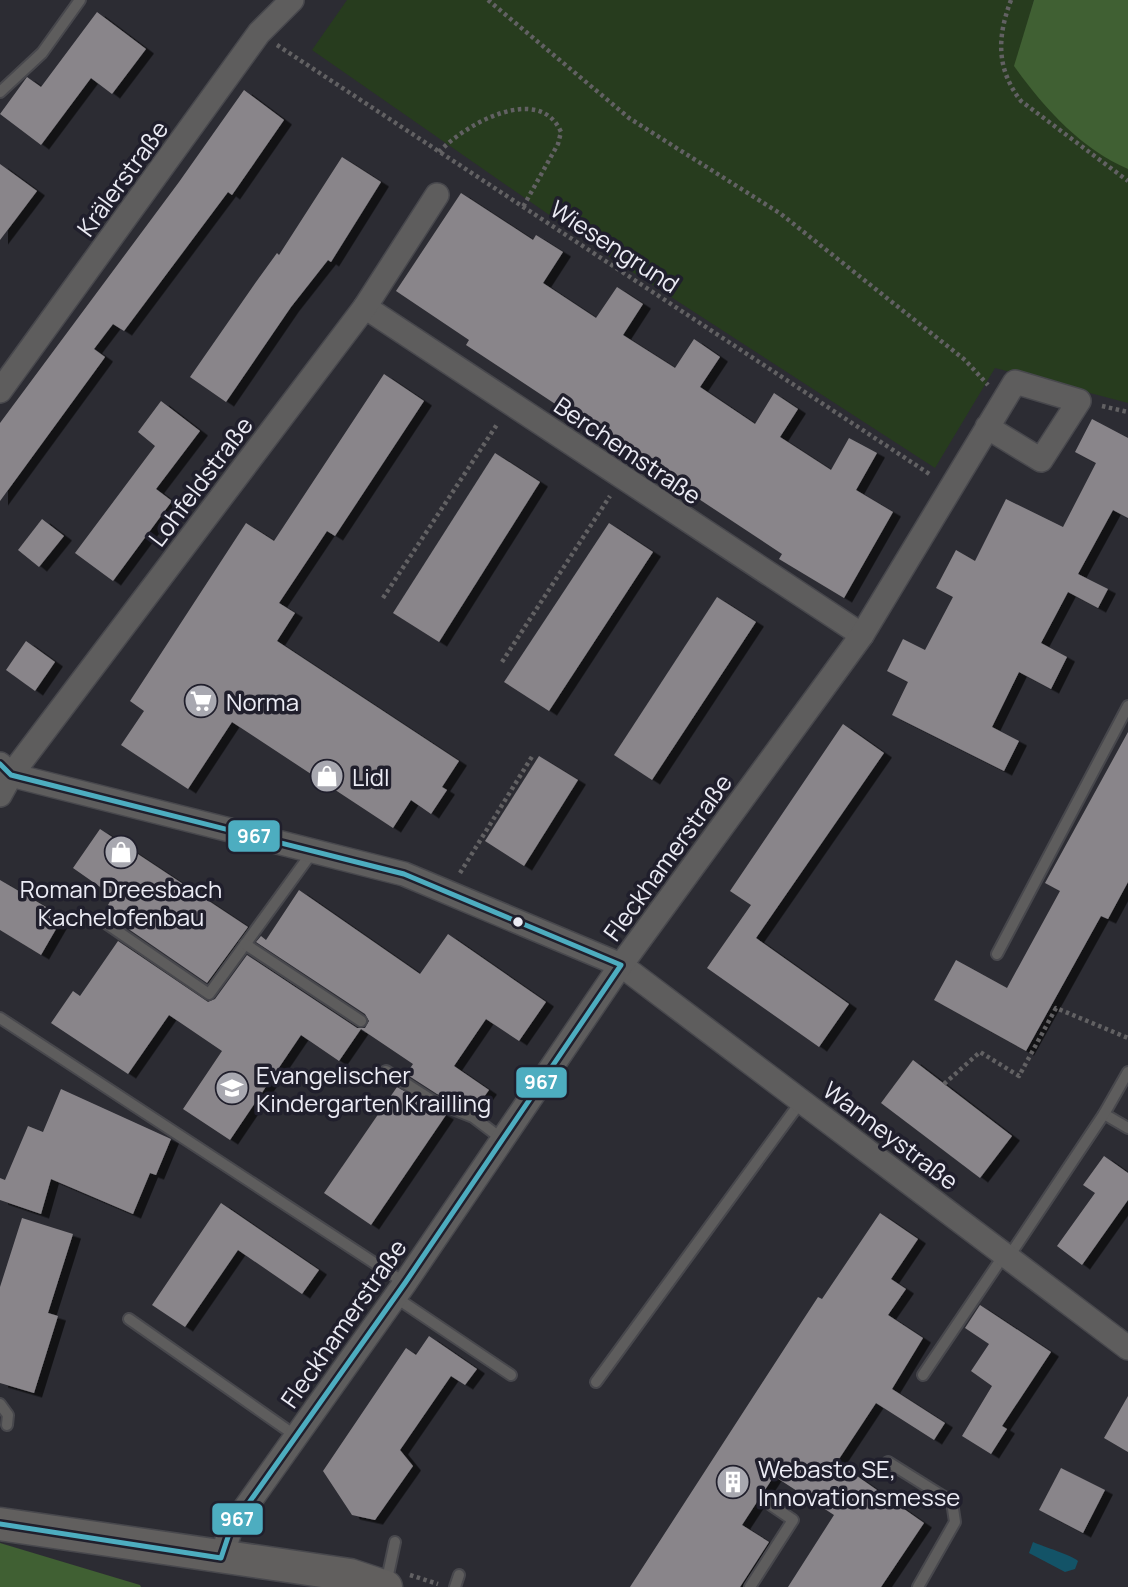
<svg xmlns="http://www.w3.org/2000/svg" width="1128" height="1587" viewBox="0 0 1128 1587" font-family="Manrope,sans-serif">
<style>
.green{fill:#273c1e}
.forest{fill:#406033}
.water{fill:#135367}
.building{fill:#89858a;filter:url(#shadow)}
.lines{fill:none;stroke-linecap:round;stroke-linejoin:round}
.service-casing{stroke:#48484d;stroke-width:14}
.minor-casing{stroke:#48484d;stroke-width:26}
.secondary-casing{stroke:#48484d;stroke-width:35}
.path{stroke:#626163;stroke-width:4.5;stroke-dasharray:3.5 3.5;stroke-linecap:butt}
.service{stroke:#5e5d5d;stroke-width:10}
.minor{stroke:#5e5d5d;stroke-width:23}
.secondary{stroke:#615f5e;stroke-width:32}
.bus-1-casing{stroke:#201f2c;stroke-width:10}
.bus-1{stroke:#4dadc0;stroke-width:5}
.bus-dot{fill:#ebebf4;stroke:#201f2c;stroke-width:2.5}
.labels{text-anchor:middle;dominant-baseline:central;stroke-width:7;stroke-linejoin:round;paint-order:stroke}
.street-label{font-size:24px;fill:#ebebf4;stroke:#201f2c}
.poi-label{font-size:24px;fill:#ebebf4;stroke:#201f2c;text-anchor:start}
.line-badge{stroke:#201f2c;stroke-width:2.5}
.badge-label{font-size:19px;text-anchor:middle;font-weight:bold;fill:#fff}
</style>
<defs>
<filter id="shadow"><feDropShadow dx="8" dy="4.5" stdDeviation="0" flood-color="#0009"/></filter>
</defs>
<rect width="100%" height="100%" fill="#2c2c33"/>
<!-- green -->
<path class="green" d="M347,0H1034L1015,66L1128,169V403L995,368L935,468L617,262L312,50Z"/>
<!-- forest -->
<g class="forest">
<path d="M1034,0H1128V169C1081,149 1044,108 1014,66Z"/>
<path d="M0,1543L140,1585L141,1587H0Z"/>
</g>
<!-- water -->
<path class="water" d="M1033,1542C1044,1547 1072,1555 1078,1561L1075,1569L1065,1572L1029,1553Z"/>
<!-- building -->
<g class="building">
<path d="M97,12L146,49L112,94L91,78L41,145L0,114L27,77L41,87Z"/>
<path d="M244,90L284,120L232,195L228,192L124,331L113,324L94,349L105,357L103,360L0,501V423L179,182Z"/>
<path d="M342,157L381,182L331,262L328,260L291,307L226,402L190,377L256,282L277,253L279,255Z"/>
<path d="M0,164L37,191L0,240Z"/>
<path d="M461,193L533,240L536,235L563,252L543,283L596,318L617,287L643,304L623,335L675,368L694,339L720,357L700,387L755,424L774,393L798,409L780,437L831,470L849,438L877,453L856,490L893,512L844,598L779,559L782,554L466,345L469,340L396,291Z"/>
<path d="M384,374L424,401L335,536L327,531L279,603L295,613L277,641L459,761L442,787L447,790L431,814L411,800L393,828L232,722L188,789L121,745L144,711L130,701L246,523L274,541Z"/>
<path d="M161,401L200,431L156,489L172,501L113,581L75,553L155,446L138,432Z"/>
<path d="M1092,419L1128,438V518L1113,510L1078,574L1108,589L1098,608L1068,592L1041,643L1067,657L1051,689L1019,672L992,727L1019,741L1004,771L892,715L908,682L887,671L903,639L925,650L953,597L936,588L956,550L975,561L1006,499L1063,527L1096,463L1075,452Z"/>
<path d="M495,453L540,482L439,642L393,613Z"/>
<path d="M42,519L64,536L39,567L18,550Z"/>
<path d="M609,523L653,552L549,711L504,682Z"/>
<path d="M717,597L756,622L652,780L614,755Z"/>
<path d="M26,641L55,662L35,691L6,670Z"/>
<path d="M843,724L884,753L756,938L849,1004L819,1047L707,968L751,905L730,891Z"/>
<path d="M1128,732V882L1108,919L1101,916L1026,1051L934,1000L956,960L1007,988L1060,891L1045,883Z"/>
<path d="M539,756L578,780L524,866L485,841Z"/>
<path d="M100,829L248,927L207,983L127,928L132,921L108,905L113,896L73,868Z"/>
<path d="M0,880L63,917L41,955L0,930Z"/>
<path d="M299,890L420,974L448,934L546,1002L519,1041L486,1019L454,1066L489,1090L476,1108L459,1096L455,1101L437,1094L406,1074L413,1064L361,1029L339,1061L301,1035L230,1140L183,1109L222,1051L169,1015L128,1074L51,1023L73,991L80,996L118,941L208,1002L215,999L247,955L357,1028H365L369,1021L365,1014L256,942L261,936L266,940Z"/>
<path d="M913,1060L1012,1136L980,1178L881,1103Z"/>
<path d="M397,1087L446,1115L371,1225L324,1193Z"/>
<path d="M61,1089L171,1139L156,1175L150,1173L133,1214L51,1179L41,1214L0,1200V1178L5,1180L28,1126L43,1132Z"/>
<path d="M1104,1156L1128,1173V1200L1082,1265L1057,1246L1095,1193L1083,1185Z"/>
<path d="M221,1203L319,1270L302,1294L238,1250L185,1327L152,1305Z"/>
<path d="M880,1213L918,1239L891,1279L906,1289L888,1315L923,1338L892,1389L945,1423L934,1440L876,1403L837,1462L924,1523L881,1587H788L834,1515L774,1476L742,1525L769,1542L740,1587H630L801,1323L818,1297L822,1299Z"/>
<path d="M22,1218L73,1234L48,1313L58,1316L34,1393L0,1383V1287Z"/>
<path d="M980,1305L1051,1352L1002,1426L1007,1429L991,1454L962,1436L992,1386L971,1371L989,1344L965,1328Z"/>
<path d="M429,1336L477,1369L465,1385L451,1376L400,1450L413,1466L375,1520L352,1515L323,1471L406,1348L416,1355Z"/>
<path d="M1128,1396V1452L1104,1438Z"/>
<path d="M1061,1468L1105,1490L1083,1533L1039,1510Z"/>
</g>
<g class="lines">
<defs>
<g id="service">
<path d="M0,92L42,53L80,0"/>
<path d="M107,924L209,994L313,851"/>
<path d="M245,944L361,1021"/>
<path d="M997,954L1128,706"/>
<path d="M0,1018L405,1283"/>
<path d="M386,1071L433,1101L473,1117L502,1139"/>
<path d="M1104,1114L1128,1128"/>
<path d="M1008,1258L1104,1114L1128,1072"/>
<path d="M395,1297L511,1375"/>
<path d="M129,1319L296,1436"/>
<path d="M923,1375L1004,1255"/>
<path d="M596,1382L802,1100"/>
<path d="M0,1404L8,1415L7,1425"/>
<path d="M888,1462L952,1502L955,1522L918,1587"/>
<path d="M386,1584L395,1542"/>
<path d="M455,1587L459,1575"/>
<path d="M750,1587L793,1520L771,1505"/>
</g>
<g id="minor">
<path d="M365,307L862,635"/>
<path d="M0,391L259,33L292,0"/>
<path d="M0,764L11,775L404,874L621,965L1128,1348"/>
<path d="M0,795L11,775L365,307L437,195"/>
<path d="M221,1558L231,1528L405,1283L621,965L862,635L1015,382L1079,401L1041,460L987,427"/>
</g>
<path id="secondary" d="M0,1524L350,1575L386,1587"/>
</defs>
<!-- service casing -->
<use href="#service" class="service-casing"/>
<!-- minor casing -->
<use href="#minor" class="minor-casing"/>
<!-- secondary casing -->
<use href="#secondary" class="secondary-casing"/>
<!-- path -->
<g class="path">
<path d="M488,0L629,118L781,214L965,360L988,385"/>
<path d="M1011,0C997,37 996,69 1021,101L1128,181"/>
<path d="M277,45L931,475"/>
<path d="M439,152C464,125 539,82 561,132L558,144L523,207"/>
<path d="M1102,406L1128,412"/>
<path d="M383,598L498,423"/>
<path d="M502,662L610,496"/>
<path d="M460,873L533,755"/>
<path d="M944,1084L980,1052L1019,1076L1056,1008L1128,1038"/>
<path d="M410,1575L438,1584"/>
</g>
<!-- service -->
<use href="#service" class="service"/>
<!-- minor -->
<use href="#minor" class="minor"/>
<!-- secondary -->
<use href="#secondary" class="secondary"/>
<defs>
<path id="bus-1" d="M0,764L11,775L404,874L621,965L405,1283L231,1528L221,1558L0,1524"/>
</defs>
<!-- bus-1 casing -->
<use href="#bus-1" class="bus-1-casing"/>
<!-- bus-1 -->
<use href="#bus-1" class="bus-1"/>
</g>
<!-- icons -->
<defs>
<symbol id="supermarket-disc" viewBox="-11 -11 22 22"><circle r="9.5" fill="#a8a8b0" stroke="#201f2c"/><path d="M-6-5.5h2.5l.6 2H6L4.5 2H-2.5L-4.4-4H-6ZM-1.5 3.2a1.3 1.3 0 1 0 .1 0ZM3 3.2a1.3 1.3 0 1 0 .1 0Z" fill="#fff"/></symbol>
<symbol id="shop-disc" viewBox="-11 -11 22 22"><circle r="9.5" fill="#a8a8b0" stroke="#201f2c"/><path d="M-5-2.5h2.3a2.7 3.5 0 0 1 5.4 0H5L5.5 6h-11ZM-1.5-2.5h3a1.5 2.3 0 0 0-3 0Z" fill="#fff"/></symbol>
<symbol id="school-disc" viewBox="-11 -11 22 22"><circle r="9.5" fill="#a8a8b0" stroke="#201f2c"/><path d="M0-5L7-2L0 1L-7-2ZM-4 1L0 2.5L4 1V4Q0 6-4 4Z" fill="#fff"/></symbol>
<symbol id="building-disc" viewBox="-11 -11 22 22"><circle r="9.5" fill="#a8a8b0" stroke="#201f2c"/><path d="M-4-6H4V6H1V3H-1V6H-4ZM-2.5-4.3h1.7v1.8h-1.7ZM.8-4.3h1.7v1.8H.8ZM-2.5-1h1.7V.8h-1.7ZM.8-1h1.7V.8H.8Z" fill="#fff"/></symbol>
</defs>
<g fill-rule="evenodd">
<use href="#supermarket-disc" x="182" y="682" width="38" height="38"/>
<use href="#shop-disc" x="308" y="757" width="38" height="38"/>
<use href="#shop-disc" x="102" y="833" width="38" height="38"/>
<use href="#school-disc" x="213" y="1069" width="38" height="38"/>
<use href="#building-disc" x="714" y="1463" width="38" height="38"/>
</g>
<!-- markers -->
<circle class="bus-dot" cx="518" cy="922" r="6"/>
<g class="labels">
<!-- street labels -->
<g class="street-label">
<text transform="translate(122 178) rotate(-54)">Krälerstraße</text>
<text transform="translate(615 246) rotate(33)">Wiesengrund</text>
<text transform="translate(628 450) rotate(34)">Berchemstraße</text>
<text transform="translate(200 481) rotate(-53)">Lohfeldstraße</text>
<text transform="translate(667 857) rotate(-54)">Fleckhamerstraße</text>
<text transform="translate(891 1135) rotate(37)">Wanneystraße</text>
<text transform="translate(343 1323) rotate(-55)">Fleckhamerstraße</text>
</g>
<!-- poi labels -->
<g class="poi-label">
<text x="226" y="701">Norma</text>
<text x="352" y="776">Lidl</text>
<text x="121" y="888" text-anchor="middle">Roman Dreesbach<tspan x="121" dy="28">Kachelofenbau</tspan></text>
<text x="256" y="1074">Evangelischer<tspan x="256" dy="28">Kindergarten Krailling</tspan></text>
<text x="758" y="1468">Webasto SE,<tspan x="758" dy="28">Innovationsmesse</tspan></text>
</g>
</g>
<g class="line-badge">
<rect x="227" y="819" width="54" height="34" rx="7" fill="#4dadc0"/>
<rect x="515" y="1066" width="53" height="33" rx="7" fill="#4dadc0"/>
<rect x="211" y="1502" width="53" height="34" rx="7" fill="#4dadc0"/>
</g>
<g class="badge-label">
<text x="254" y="843">967</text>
<text x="541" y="1089">967</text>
<text x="237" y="1526">967</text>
</g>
</svg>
